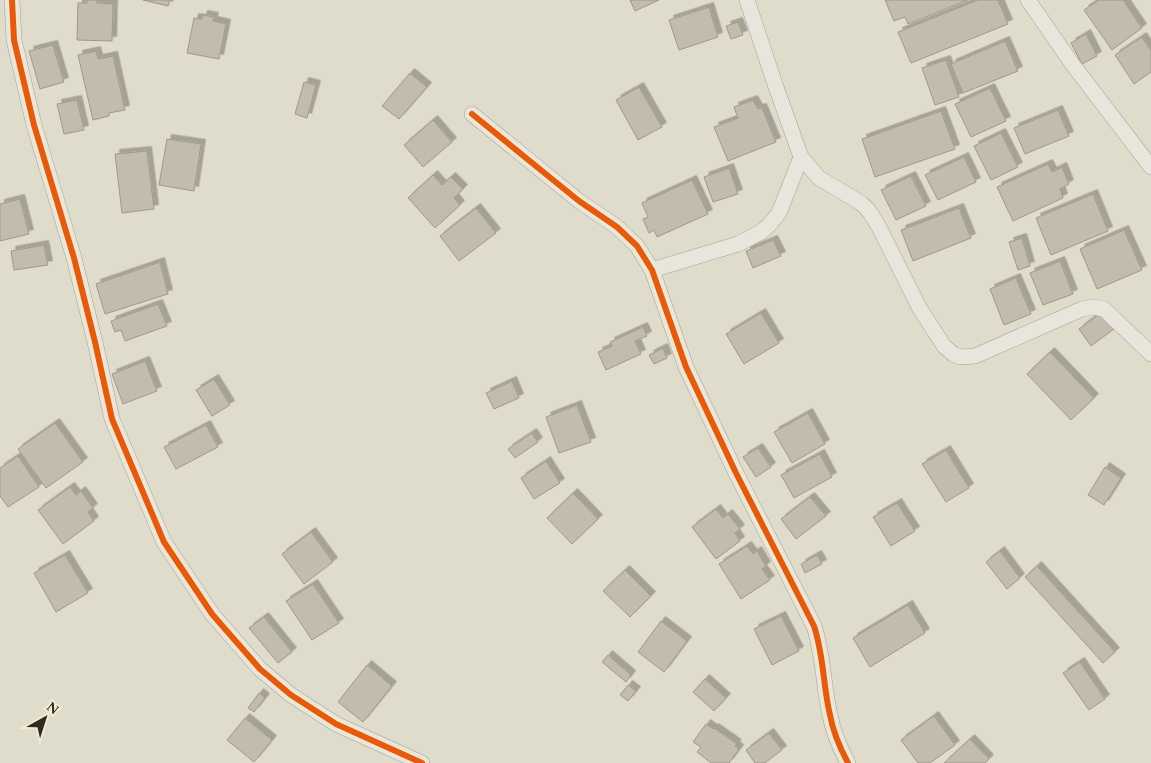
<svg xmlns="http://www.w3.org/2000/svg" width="1151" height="763" viewBox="0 0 1151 763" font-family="Spectral,serif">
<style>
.building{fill:#c3bcac;stroke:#9f988b;filter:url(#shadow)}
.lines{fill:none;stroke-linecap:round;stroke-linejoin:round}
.minor-casing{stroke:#a5a195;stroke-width:16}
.minor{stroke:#e8e6dc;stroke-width:15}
.cycleway-casing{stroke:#f0ecd2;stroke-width:9}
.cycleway{stroke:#e8590c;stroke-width:6}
</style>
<defs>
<filter id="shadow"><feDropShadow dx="4.5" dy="-4.5" stdDeviation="0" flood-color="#0004"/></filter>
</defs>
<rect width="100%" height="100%" fill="#e0dccb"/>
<!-- building -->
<g class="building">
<path d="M87,0H97V3L113,4L112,41L77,40L78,3H87Z"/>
<path d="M143,0H170L168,6Z"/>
<path d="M630,0H659L635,11Z"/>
<path d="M885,0H968L908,24L905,17L894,21Z"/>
<path d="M978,0H998L1008,24L911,63L898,32Z"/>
<path d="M1099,0H1123L1142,28L1112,50L1084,10Z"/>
<path d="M709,7L718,37L679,50L669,20Z"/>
<path d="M203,15L214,17L213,21L226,24L219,59L187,53L194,18L202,19Z"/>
<path d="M738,22L743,35L731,39L726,26Z"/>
<path d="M1086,34L1097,56L1082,64L1071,43Z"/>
<path d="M1142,37L1151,51V72L1134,84L1115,55Z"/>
<path d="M1005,41L1018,71L963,93L951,64Z"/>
<path d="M53,45L64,82L40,89L29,51Z"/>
<path d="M96,51L98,59L113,56L125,110L109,113V116L93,120L78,55Z"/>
<path d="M946,60L959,97L935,105L922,68Z"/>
<path d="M410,73L427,87L399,119L382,106Z"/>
<path d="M304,82L316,85L307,118L295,114Z"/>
<path d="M639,87L662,127L638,140L616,100Z"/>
<path d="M990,88L1006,121L971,137L955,104Z"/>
<path d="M77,100L84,130L64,134L57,104Z"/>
<path d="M753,100L758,109L762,108L776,142L728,161L714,127L738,118L734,107Z"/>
<path d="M1058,110L1069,136L1025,154L1014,128Z"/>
<path d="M941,111L955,149L875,177L862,139Z"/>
<path d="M433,120L452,142L423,167L404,145Z"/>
<path d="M1001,133L1018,167L991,180L974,146Z"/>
<path d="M167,139L201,144L194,191L159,185Z"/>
<path d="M147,151L154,209L122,213L115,154Z"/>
<path d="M964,157L976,182L938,200L925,175Z"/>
<path d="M1048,164L1052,172L1062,167L1069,184L1060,189L1063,198L1013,221L997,187Z"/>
<path d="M729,168L738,194L713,202L704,177Z"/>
<path d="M433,175L442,185L451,177L463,189L454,198L460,205L435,228L408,198Z"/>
<path d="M911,176L926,206L896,220L881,190Z"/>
<path d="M692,180L708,214L657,237L654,230L649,233L643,219L648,217L642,203Z"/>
<path d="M1093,194L1108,231L1051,255L1036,218Z"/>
<path d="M20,199L29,234L0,241V204Z"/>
<path d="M476,208L496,233L459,261L440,236Z"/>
<path d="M959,208L971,238L913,261L901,230Z"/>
<path d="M1124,230L1142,270L1097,289L1080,249Z"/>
<path d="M1022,238L1030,266L1018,270L1009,242Z"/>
<path d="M773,240L781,256L753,268L746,251Z"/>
<path d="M44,245L48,265L14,270L11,251Z"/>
<path d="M1060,261L1073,294L1043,305L1030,273Z"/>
<path d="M160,262L168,294L105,314L96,284Z"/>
<path d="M1016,278L1031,314L1004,325L990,289Z"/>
<path d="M158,304L167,326L125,341L121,330L115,332L111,321Z"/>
<path d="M1102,312L1114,329L1091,346L1079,329Z"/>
<path d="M761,313L779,343L744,364L726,334Z"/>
<path d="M643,327L647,336L635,341L641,354L606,370L598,352L612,346L610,342Z"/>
<path d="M663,348L667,358L654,364L649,355Z"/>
<path d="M1050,352L1094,398L1071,420L1027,374Z"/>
<path d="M145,361L157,391L123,404L112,374Z"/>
<path d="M214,379L230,405L212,416L196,390Z"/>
<path d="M512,381L519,398L494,409L486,393Z"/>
<path d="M577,405L591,442L559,453L546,417Z"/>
<path d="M808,413L825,444L792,463L774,432Z"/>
<path d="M55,423L83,462L46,488L18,449Z"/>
<path d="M206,425L218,447L176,469L164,447Z"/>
<path d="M532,433L538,442L515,458L508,449Z"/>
<path d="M758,448L771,467L756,477L743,457Z"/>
<path d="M946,450L969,488L946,502L922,464Z"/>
<path d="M820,454L832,477L794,498L781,475Z"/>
<path d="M18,456L39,487L8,507L0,496V468Z"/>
<path d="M546,461L560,483L534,499L521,478Z"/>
<path d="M1105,467L1121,478L1104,505L1088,495Z"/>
<path d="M70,487L76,495L81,491L93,508L88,512L94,521L63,544L38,510Z"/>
<path d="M573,493L598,519L572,544L547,518Z"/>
<path d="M810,497L826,516L796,539L781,519Z"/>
<path d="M897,503L915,531L891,546L873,517Z"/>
<path d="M716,509L723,518L728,514L740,529L735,533L740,541L716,559L692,527Z"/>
<path d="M311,532L333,562L304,584L282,554Z"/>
<path d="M747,546L753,554L757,551L766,566L762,569L770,580L741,599L719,564Z"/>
<path d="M1000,551L1020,578L1007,589L986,562Z"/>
<path d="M65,555L88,593L56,612L34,573Z"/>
<path d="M817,555L822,564L805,573L801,564Z"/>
<path d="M1037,566L1115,652L1103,663L1025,577Z"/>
<path d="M625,570L651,596L630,617L603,591Z"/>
<path d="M313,584L339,623L312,640L286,601Z"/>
<path d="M908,605L925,633L870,667L853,638Z"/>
<path d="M781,616L799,651L772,665L754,629Z"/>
<path d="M264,617L292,652L278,663L249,628Z"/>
<path d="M661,621L687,641L664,672L638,652Z"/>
<path d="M608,655L631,675L626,682L602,662Z"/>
<path d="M1080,662L1105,699L1089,710L1063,673Z"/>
<path d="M367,665L392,686L363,722L338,702Z"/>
<path d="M705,679L726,698L714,711L693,692Z"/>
<path d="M628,685L636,691L628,701L620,695Z"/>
<path d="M259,693L265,698L254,712L248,708Z"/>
<path d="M934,716L955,745L930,763H918L901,740Z"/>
<path d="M245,718L272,740L254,762L227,740Z"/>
<path d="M706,724L713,729L714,728L737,744L735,746L739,749L729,763H711L697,752L701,747L693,742Z"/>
<path d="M769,733L782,750L765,763H755L746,750Z"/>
<path d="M970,739L989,759L985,763H944Z"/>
</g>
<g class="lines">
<defs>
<g id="minor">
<path d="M12,0L14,40L34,125L74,258L95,342L112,419L164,542L212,614L260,669L291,695L336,724L422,763"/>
<path d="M747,0L776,87L801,157L819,178L861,203L869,211L879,227L920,309L944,346L953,354L960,357L975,356L1082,309L1093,307L1104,309L1151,354"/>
<path d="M1028,0L1073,65L1151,167"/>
<path d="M472,114L579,201L617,227L637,246L652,270L686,367L736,473L814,626C824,656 823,686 830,715C833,732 840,748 848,763"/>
<path d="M652,270L738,244L761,232L769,225L779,213L801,157"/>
</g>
</defs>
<!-- minor casing -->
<use href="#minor" class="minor-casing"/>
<!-- minor -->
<use href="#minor" class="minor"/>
<defs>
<g id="cycleway">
<path d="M12,0L14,40L34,125L74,258L95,342L112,419L164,542L212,614L260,669L291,695L336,724L422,763"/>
<path d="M472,114L579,201L617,227L637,246L652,270L686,367L736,473L814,626C824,656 823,686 830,715C833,732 840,748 848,763"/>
</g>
</defs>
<!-- cycleway casing -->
<use href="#cycleway" class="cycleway-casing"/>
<!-- cycleway -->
<use href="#cycleway" class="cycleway"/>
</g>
<!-- north arrow -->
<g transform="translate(45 718) rotate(39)" stroke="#f0ecd2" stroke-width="4" paint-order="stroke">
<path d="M0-4L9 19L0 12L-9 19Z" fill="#322a1e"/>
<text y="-8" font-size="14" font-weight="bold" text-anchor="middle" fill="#322a1e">N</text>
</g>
</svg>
